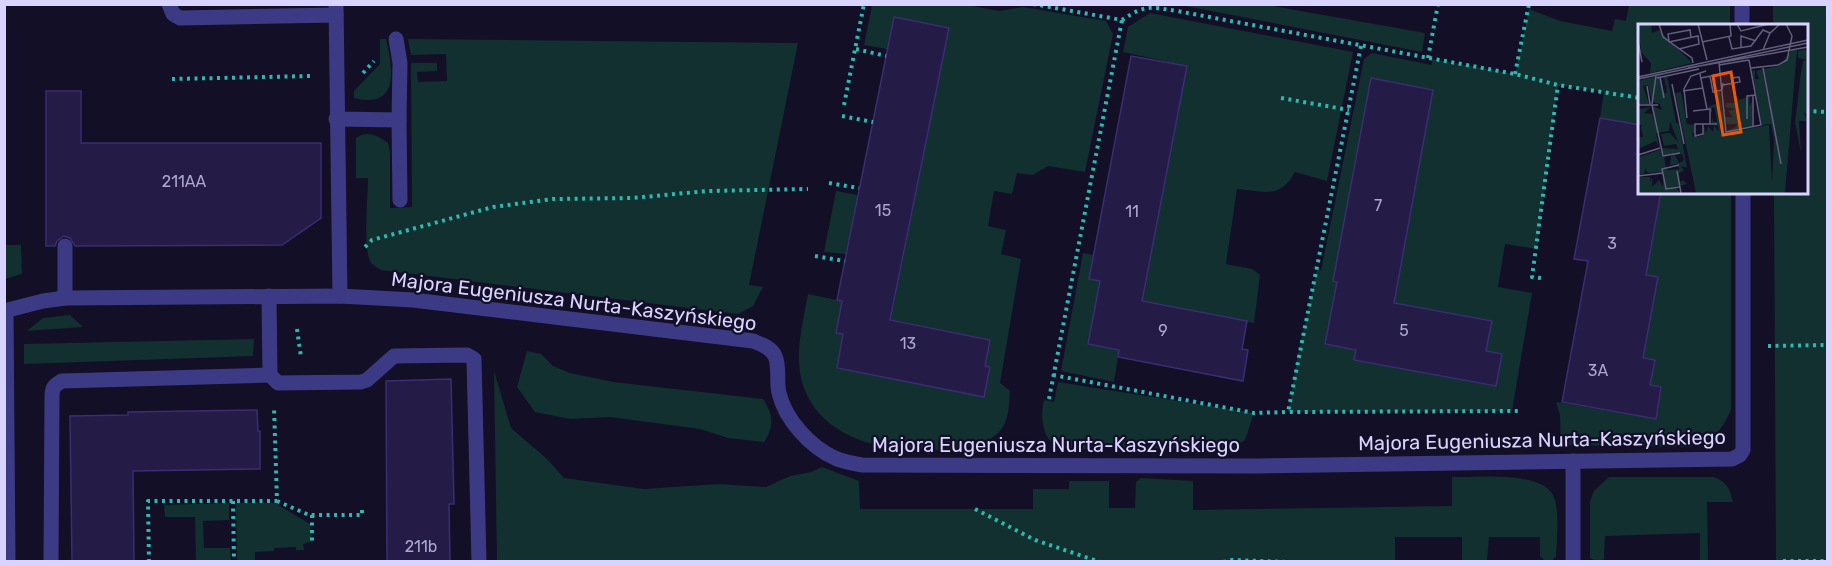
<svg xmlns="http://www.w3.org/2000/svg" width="1832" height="566" viewBox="0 0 1832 566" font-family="Rubik,sans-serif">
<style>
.green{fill:#12302f;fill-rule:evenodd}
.building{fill:#241b47;stroke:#3b2d73;stroke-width:1.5}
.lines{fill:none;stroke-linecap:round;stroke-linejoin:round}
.path{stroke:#2fb8b0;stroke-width:4;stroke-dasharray:3 4.5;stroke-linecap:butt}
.lane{stroke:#3d3a85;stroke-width:15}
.street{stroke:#3d3a85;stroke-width:15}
.labels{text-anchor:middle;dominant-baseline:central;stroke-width:4.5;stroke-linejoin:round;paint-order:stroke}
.number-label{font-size:16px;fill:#aca6d1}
.street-label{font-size:20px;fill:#d9d4ff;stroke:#130f26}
.inset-road{fill:none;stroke:#625e7d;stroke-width:1.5}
.view{fill:#e8590c;fill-opacity:0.15;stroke:#e8590c;stroke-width:3}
.inset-edge{fill:none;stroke:#d9d4ff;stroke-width:3}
</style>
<rect width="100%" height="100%" fill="#130f26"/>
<!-- green -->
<g class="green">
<path d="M872,5H967L999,11L1023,7L1106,21L1113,34L1085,172L1048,166L1033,175L1017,173L1012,194L994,191L988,226L1006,230L1001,254L1021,259L1000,383L1010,391C1009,406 1009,424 997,434C984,446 967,447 950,449C900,455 829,445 806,393C792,361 802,327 808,294L842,301L836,332L843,334L837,368L984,397L990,367L985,366L990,340L883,318L893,309L949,28L894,17L887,49L864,45Z"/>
<path d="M1180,5H1267L1425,33L1422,52Z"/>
<path d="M1629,5H1730V25L1640,26V125L1600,118L1604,92L1558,85L1537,249L1505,244L1498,287L1532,293L1512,411L1288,412L1298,355L1317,269L1321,271L1364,59L1372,53L1432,65V59L1515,74L1529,9L1560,21L1612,31L1615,19L1626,21ZM1371,78L1433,90L1394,303L1492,321L1486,351L1502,354L1495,386L1355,360L1356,350L1347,284L1333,281Z"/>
<path d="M1773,5H1827V561H1776L1774,192H1806V26L1773,25Z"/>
<path d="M1150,13L1353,52L1327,181L1295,172C1280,200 1263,191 1237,189L1226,264L1252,269L1260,275L1254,323L1142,301L1186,66L1123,52L1128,27Z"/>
<path d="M380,39H386C393,70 400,109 354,98V91L380,64Z"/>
<path d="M408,39L798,43L749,285L763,287L753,306L738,314L381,270C377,267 372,265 370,261C363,245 368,196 368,178H356V138C367,130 377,135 388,143L390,152V208L412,207L411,63H437V71L417,72L418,82L447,81L446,54L411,55Z"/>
<path d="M836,191L858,195L846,254L824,252Z"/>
<path d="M1661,192H1731V410C1721,432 1713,440 1689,447L1561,445L1560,415L1556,402L1656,419L1661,388L1650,385L1643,358L1658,277L1646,275Z"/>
<path d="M5,245H21L22,274L5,279Z"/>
<path d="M1083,253L1093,255L1089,279L1113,284L1094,312L1088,343L1119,350L1114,382L1061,371Z"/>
<path d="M70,315L83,327L27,331L43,318Z"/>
<path d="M254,339L253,356L24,364V344Z"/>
<path d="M527,351L541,354L553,366L570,373L613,382L763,399C773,414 775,426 764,442L728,438L700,429L610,417L570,419L535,412L517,387Z"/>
<path d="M494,371L511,428L547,459L564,478L644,489L718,484L766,487L790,476L811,472L822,467L859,481L860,509H1033V489H1069V481H1109V508H1135L1136,482L1141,478L1193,481V510L1452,506V477C1478,478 1547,469 1555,500C1559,515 1557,541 1556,557L1551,561L1546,562L1540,556V537H1489L1487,561H1464L1462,559V537H1395V562L497,561Z"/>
<path d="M1058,382L1254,413L1245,440L1233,448L1071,449C1066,447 1057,446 1052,442C1041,433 1041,413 1044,400L1054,402Z"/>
<path d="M1609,477H1714C1727,482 1730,489 1733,502H1707L1708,561H1700V533L1605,536L1604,559L1598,562L1590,558V501L1594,491Z"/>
<path d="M229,503V520L203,521L204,548H230L231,561H196L195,517H165L164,505Z"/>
<path d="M236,503H275L310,524L312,541L303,544L304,550H296V547L274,548V551L255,552V561H237Z"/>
</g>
<!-- building -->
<g class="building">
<path d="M894,17L949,28L890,320L990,340L985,366L990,367L984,397L837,368L843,334L836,333L842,301L837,300Z"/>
<path d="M1131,56L1187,66L1142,301L1247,321L1242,349L1248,350L1243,381L1118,357L1119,350L1088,344L1100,281L1089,279Z"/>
<path d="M1371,78L1433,90L1394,303L1492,321L1486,351L1502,354L1496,386L1354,360L1356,350L1325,344L1337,282L1333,281Z"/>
<path d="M46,91H81V143H321V218L282,245L75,246L70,238L64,236L57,241L55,246H46Z"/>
<path d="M1600,118L1640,125V192H1661L1646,275L1658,277L1643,358L1655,360L1650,385L1661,387L1656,419L1562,402L1588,261L1574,259Z"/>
<path d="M451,379L454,504H449L450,561H387L386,381Z"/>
<path d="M257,410L258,431H260V469L133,471L134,561H72L70,416L128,415V412Z"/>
</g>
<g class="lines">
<!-- path -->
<g class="path">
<path d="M993,4H996"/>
<path d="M1033,4L1122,20C1146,4 1150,7 1177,11L1515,74L1558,85L1640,98"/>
<path d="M1361,46L1288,412L1521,411"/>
<path d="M856,49L886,56"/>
<path d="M1428,58L1438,4"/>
<path d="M363,73L374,61"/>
<path d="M1515,74L1529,4"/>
<path d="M172,79L312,76"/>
<path d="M1281,98L1349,110"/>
<path d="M844,105L864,4"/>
<path d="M1806,111L1828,112"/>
<path d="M842,116L873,122"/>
<path d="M829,183L859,188"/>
<path d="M365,247L372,240L493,207L553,199L633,198L707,191L808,189"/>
<path d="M815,256L845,261"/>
<path d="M1541,278L1532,277L1558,85"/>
<path d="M297,329L301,357"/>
<path d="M1768,346L1828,345"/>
<path d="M1053,375L1254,413L1288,412"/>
<path d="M1049,399L1122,20"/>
<path d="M233,501L234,562"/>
<path d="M277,501L309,515H362V508"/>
<path d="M975,509L1035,540L1100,562"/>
<path d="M312,515V541"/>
<path d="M1783,561H1828"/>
<path d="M149,562L148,501H277L274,406"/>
<path d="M1223,562L1232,560L1287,562"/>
</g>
<!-- lane -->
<g class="lane">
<path d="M169,4L173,14L180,18L336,15"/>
<path d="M336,4L340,296"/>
<path d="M336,119L399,120L400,63L396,39"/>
<path d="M399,120L400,200"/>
<path d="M65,246V298"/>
<path d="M269,296L270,375L278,383L361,382L367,380L394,356L467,355L474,359L479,562"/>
<path d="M6,311L8,562"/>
<path d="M51,562L52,397C52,388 54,385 62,381L270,375"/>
<path d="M1573,562V461"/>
</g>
<!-- street -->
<g class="street">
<path d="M1742,4V26"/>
<path d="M4,311L43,301L65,298L340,296L413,300L753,341C760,344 771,347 775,356C780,367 776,381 779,393C785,419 810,447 835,458C843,462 853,463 862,465L1259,466L1732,459L1740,455L1743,450V192"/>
</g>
</g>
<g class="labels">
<!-- number labels -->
<g class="number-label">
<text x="184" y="181">211AA</text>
<text x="1378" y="205">7</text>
<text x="883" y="210">15</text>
<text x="1132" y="211">11</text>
<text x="1612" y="243">3</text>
<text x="1163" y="330">9</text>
<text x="1404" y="330">5</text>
<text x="908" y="343">13</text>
<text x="1598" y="370">3A</text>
<text x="421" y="546">211b</text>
</g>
<!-- street labels -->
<g class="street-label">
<text transform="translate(574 301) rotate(7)">Majora Eugeniusza Nurta-Kaszyńskiego</text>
<text transform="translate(1542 440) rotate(-1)">Majora Eugeniusza Nurta-Kaszyńskiego</text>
<text x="1056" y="445">Majora Eugeniusza Nurta-Kaszyńskiego</text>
</g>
</g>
<!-- overview -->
<g transform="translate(1638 24)">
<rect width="170" height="170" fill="#130f26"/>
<path d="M0,0H13L14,9L21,6L54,39L12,49L13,39L3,28ZM167,25L170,31V91L166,88L169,97H161L163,129L157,98L163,48L165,37L169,36L160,34V27ZM154,26H159L147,169H58L37,69L43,68L49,100L56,101V109H54L52,102L55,113L64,112L66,102L68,109L70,102L75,108L76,101L81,108L80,102L74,99V92L75,98H79L77,84L74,83V89L70,83L79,79L78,68H82L86,98V101L84,102L81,98L83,107L86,103L82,110L131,101L134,160L136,116L133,100L124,101L114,47L117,46V55H121L118,47L124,45L144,143L126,45L141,42ZM31,49L22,52L26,69H29L26,53L29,52L38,98L33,97L41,100L49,144L43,142L46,147L41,149L42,158L45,156L49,160L27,165L38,164L43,169H0V153H12V158L14,153V163L21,156L25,163V154L24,148L10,149L7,145L6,150L0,151V133L22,126L24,133L29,132L26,134L29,146L41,145L39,140L32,141L33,132L37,131L41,139L46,136L44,130L26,131L23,124L40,125L38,120L26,122L23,110L32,109L40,118L32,97L31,107L18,109L21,123L18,117L0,125V113H5L3,103L0,111L4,101H0V82L3,85L13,83L6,89L14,90L16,99L15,82L24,86L22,80L14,78L10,61L5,62L11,80H2L0,57ZM99,72L101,76L112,72L111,82L114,77V102L89,107L98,103L99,100H88L87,93H95L90,87L98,85L87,83L86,77L87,83L88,79H97Z" fill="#12302f"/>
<path class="inset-road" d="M21,0L25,13L54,34L55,39M60,0L69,36M99,0L103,7L131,0M91,13L94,25L113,22L125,6L132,9L142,0M0,17L4,38M31,17L30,10L52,6L53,14M31,18L60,12L61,20L41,25M64,18L93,12L92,0M103,24V12L118,17M125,26L132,9M81,39L88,108L123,101L111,36M81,41L111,36M50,44L170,23M113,44L140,41L149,36L154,12L148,0M125,44L143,140M62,50L69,85M72,52L75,68L84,66L85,59M0,53L170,16M22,53L26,74M19,54L61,45M63,54L83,50M0,55L170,19M34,60L46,120M85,61L102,58L101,53L94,54V59M9,62L12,80M45,67L65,64M14,80L18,52M0,81H20M14,81L25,132L42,129M55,87L72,85V100M49,94L46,65L53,52L68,47M109,95V72L118,71M65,100V110L57,112V100H78V101M115,103V72M0,131L22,124M41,141L24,145L28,165L42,163M39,147L43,169M0,152L25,149"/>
<path class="view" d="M93,48L103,108L85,111L75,52Z"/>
<rect width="170" height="170" class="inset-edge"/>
</g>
<!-- border -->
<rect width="1832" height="566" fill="none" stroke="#d9d4ff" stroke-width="12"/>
</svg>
